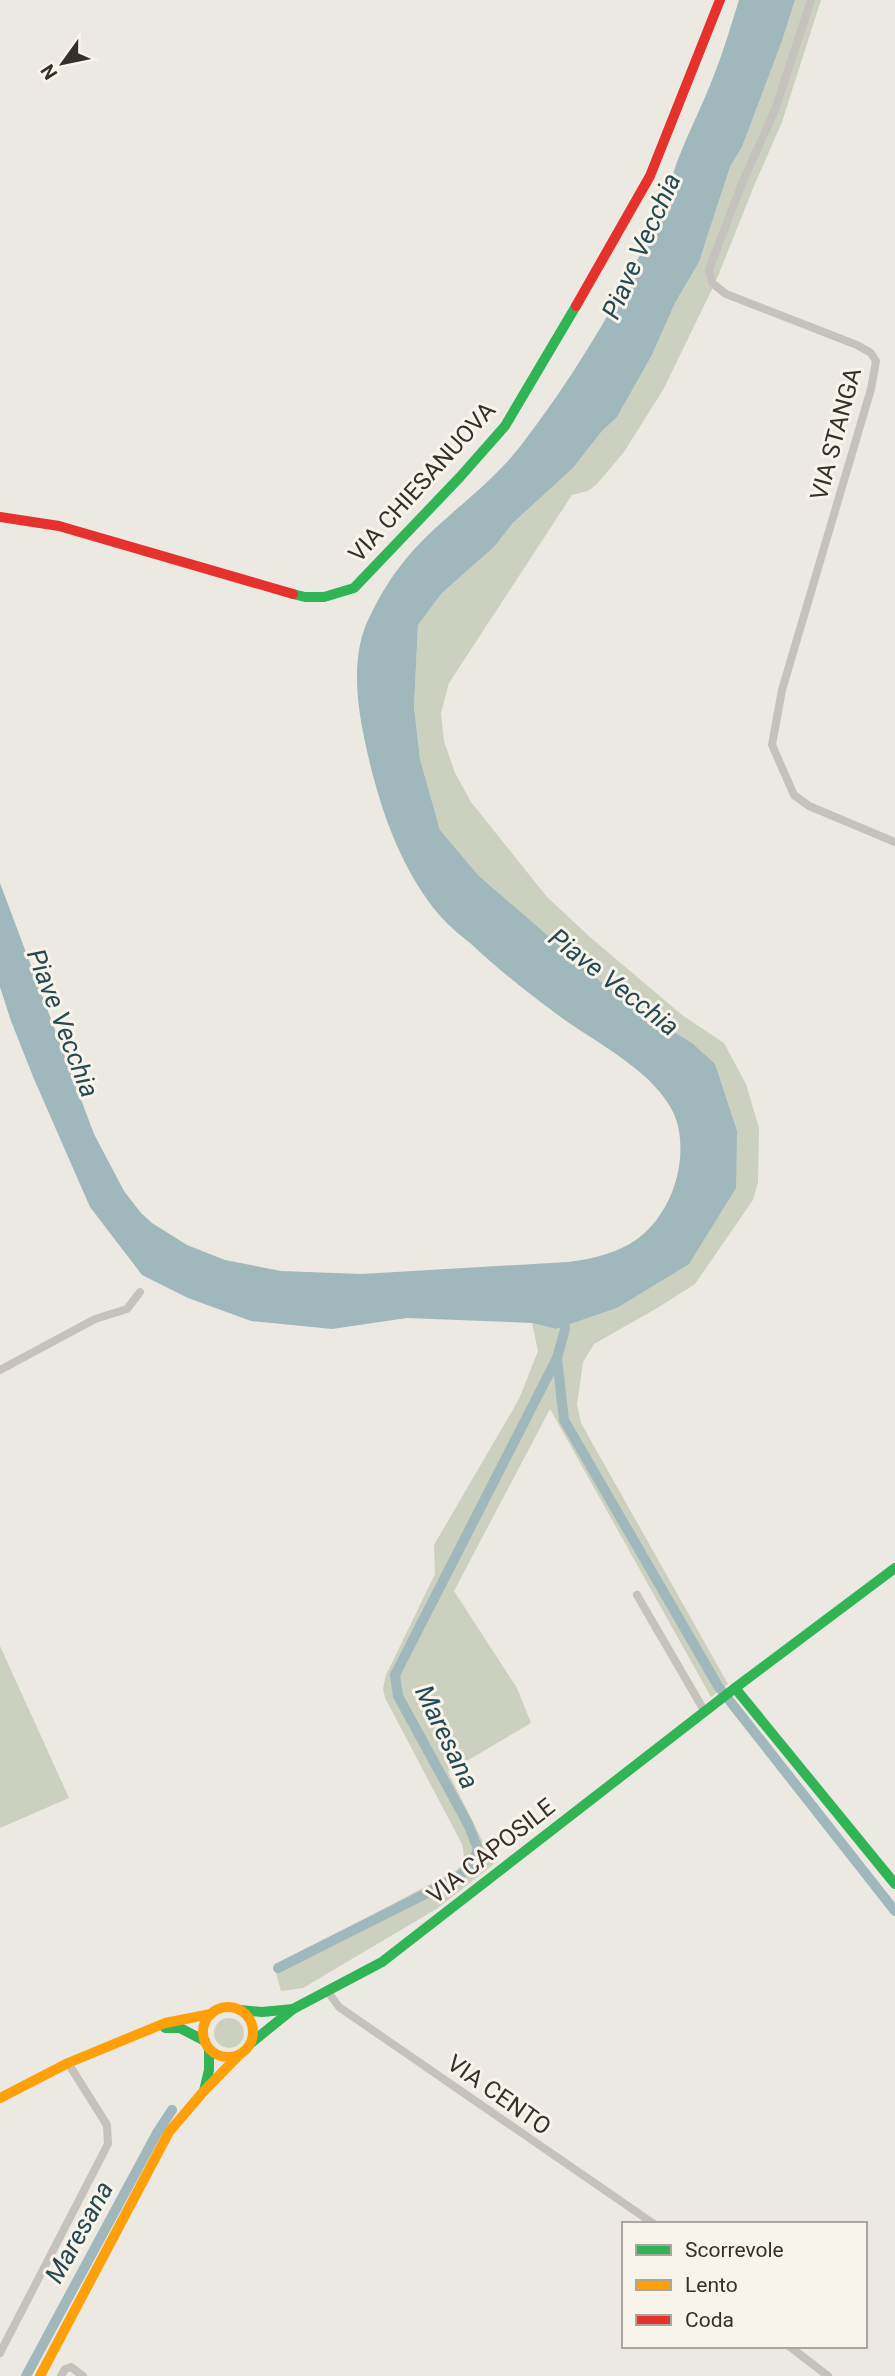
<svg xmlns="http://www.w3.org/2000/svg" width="895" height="2376" viewBox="0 0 895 2376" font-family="Roboto,sans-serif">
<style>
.green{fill:#cbd1be}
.water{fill:#a0b8bc}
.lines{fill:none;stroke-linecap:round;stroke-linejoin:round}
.canal{stroke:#a0b8bc;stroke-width:10}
.street{stroke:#c5c1bb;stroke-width:8}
.fast{stroke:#30b455;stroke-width:10}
.slow{stroke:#ff9f0a;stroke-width:10}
.jam{stroke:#e5322d;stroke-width:10}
.labels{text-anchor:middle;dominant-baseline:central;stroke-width:6;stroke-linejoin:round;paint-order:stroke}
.street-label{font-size:24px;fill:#362f2a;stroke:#f8f4ea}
.water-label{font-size:26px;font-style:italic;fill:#234a54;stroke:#f8f4ea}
</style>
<rect width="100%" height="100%" fill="#ece9e2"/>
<!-- green -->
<g class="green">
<path d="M795,0H821L782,122L754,186L716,281L663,390L624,452L597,484L588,491L572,495L449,683L441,713L444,741L455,773L471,802L547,897L590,937L682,1015L724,1043L746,1084L759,1128L758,1182L753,1200L695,1284L659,1307L594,1344L583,1362L577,1405L581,1423L728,1684L711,1697L550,1409L454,1591L517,1688L531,1723L448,1772L494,1864L438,1908L303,1988L281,1991L275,1970L279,1964L457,1870C466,1863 464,1853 462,1844L385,1698L383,1688L386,1675L435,1574L434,1545L519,1399L538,1351L532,1323L556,1329L617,1308L688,1264L735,1188L692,1043L620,998L479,876L440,830L420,759L414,707L418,625L442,593L494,547L513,523L573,468L602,431L617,417L652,355L675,303L699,262L730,167L742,147L782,41Z"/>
<path d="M0,1646L69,1798L0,1828Z"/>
<circle cx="229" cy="2033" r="15"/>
</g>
<!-- water -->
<path class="water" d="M739,0H795L782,41L742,147L730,167L699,262L675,303L652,355L617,417L602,431L573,468L513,523L494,547L442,593L418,625L414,707L420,759L440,830L479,876L620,998L692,1043L715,1064L737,1131L736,1188L689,1264L617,1308L556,1329L532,1323L407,1318L332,1329L251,1321L188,1298L142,1275L90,1207L34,1079L11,1021L0,987V883L94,1134L124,1191L141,1213L152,1223L187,1245L225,1260L281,1271L361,1274L568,1262C615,1256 648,1243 669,1199C681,1174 685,1140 674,1114C655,1072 598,1044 562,1018C530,995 499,970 470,943C460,935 449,926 441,917C398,867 377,800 364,737C356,698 351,650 371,614C380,595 392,576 405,560C439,518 489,488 522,444C575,375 620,300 656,221C665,202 670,182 677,162C688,133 703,104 714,75C724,50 731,25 739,0Z"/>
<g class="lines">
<!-- canal -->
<g class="canal">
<path d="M563,1314L565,1329L557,1358L564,1420L718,1686L895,1911"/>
<path d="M278,1968L457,1878L473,1863L478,1849L468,1824L398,1696L395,1675L557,1358"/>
<path d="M26,2376L157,2133L172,2110"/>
</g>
<!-- street -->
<g class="street">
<path d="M811,0L775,110L743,181L709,269L712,283L726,294L857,345L871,353L876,361L871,389L782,690L772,745L794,795L809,806L895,842"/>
<path d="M0,1370L95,1319L127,1309L140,1292"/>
<path d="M637,1595L705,1712"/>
<path d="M328,1992L339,2007L654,2224"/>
<path d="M789,2346L828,2376"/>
<path d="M0,2353L108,2144L107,2125L68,2063"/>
<path d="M61,2376L65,2369L71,2367L83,2376"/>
</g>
<!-- fast -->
<g class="fast">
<path d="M293,594L305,597H324L354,588L460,477L505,426L576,306"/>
<path d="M735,1688L895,1884"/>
<path d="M240,2010L262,2012L293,2009"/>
<path d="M165,2028H180L205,2041"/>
<path d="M251,2043L293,2009L382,1962L735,1688L895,1568"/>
<path d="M204,2091L209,2070V2049"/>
</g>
<!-- slow -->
<g class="slow">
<circle cx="228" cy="2032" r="25"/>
<path d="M0,2098L68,2063L165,2023L211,2014"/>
<path d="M40,2376L169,2132L203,2092L240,2054"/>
</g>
<!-- jam -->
<g class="jam">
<path d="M576,306L650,176L720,0"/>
<path d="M0,517L59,526L293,594"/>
</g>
</g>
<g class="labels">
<!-- street labels -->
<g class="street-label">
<text transform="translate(836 434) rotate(-75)">VIA STANGA</text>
<text transform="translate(422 482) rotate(-48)">VIA CHIESANUOVA</text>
<text transform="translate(491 1851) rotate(-38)">VIA CAPOSILE</text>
<text transform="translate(499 2095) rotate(35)">VIA CENTO</text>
</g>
<!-- water labels -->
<g class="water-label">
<text transform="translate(641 246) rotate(-66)">Piave Vecchia</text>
<text transform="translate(614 982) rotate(38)">Piave Vecchia</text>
<text transform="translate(63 1023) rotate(69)">Piave Vecchia</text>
<text transform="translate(447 1737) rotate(64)">Maresana</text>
<text transform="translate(79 2232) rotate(-61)">Maresana</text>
</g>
</g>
<!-- legend -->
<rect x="622" y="2222" width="245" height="126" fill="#f8f4ea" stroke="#aaa59d" stroke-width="2"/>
<rect x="636" y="2245" width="35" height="10" fill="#30b455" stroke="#aaa59d" stroke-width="2"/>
<text x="685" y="2257" font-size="21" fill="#362f2a">Scorrevole</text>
<rect x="636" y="2280" width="35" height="10" fill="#ff9f0a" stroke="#aaa59d" stroke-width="2"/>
<text x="685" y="2292" font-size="21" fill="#362f2a">Lento</text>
<rect x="636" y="2315" width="35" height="10" fill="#e5322d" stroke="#aaa59d" stroke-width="2"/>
<text x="685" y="2327" font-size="21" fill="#362f2a">Coda</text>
<!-- north arrow -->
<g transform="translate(63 63) rotate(237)" stroke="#f8f4ea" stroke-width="5" paint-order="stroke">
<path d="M0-5L12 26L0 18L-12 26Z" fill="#362f2a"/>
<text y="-10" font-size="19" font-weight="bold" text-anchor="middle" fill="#362f2a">N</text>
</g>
</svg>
